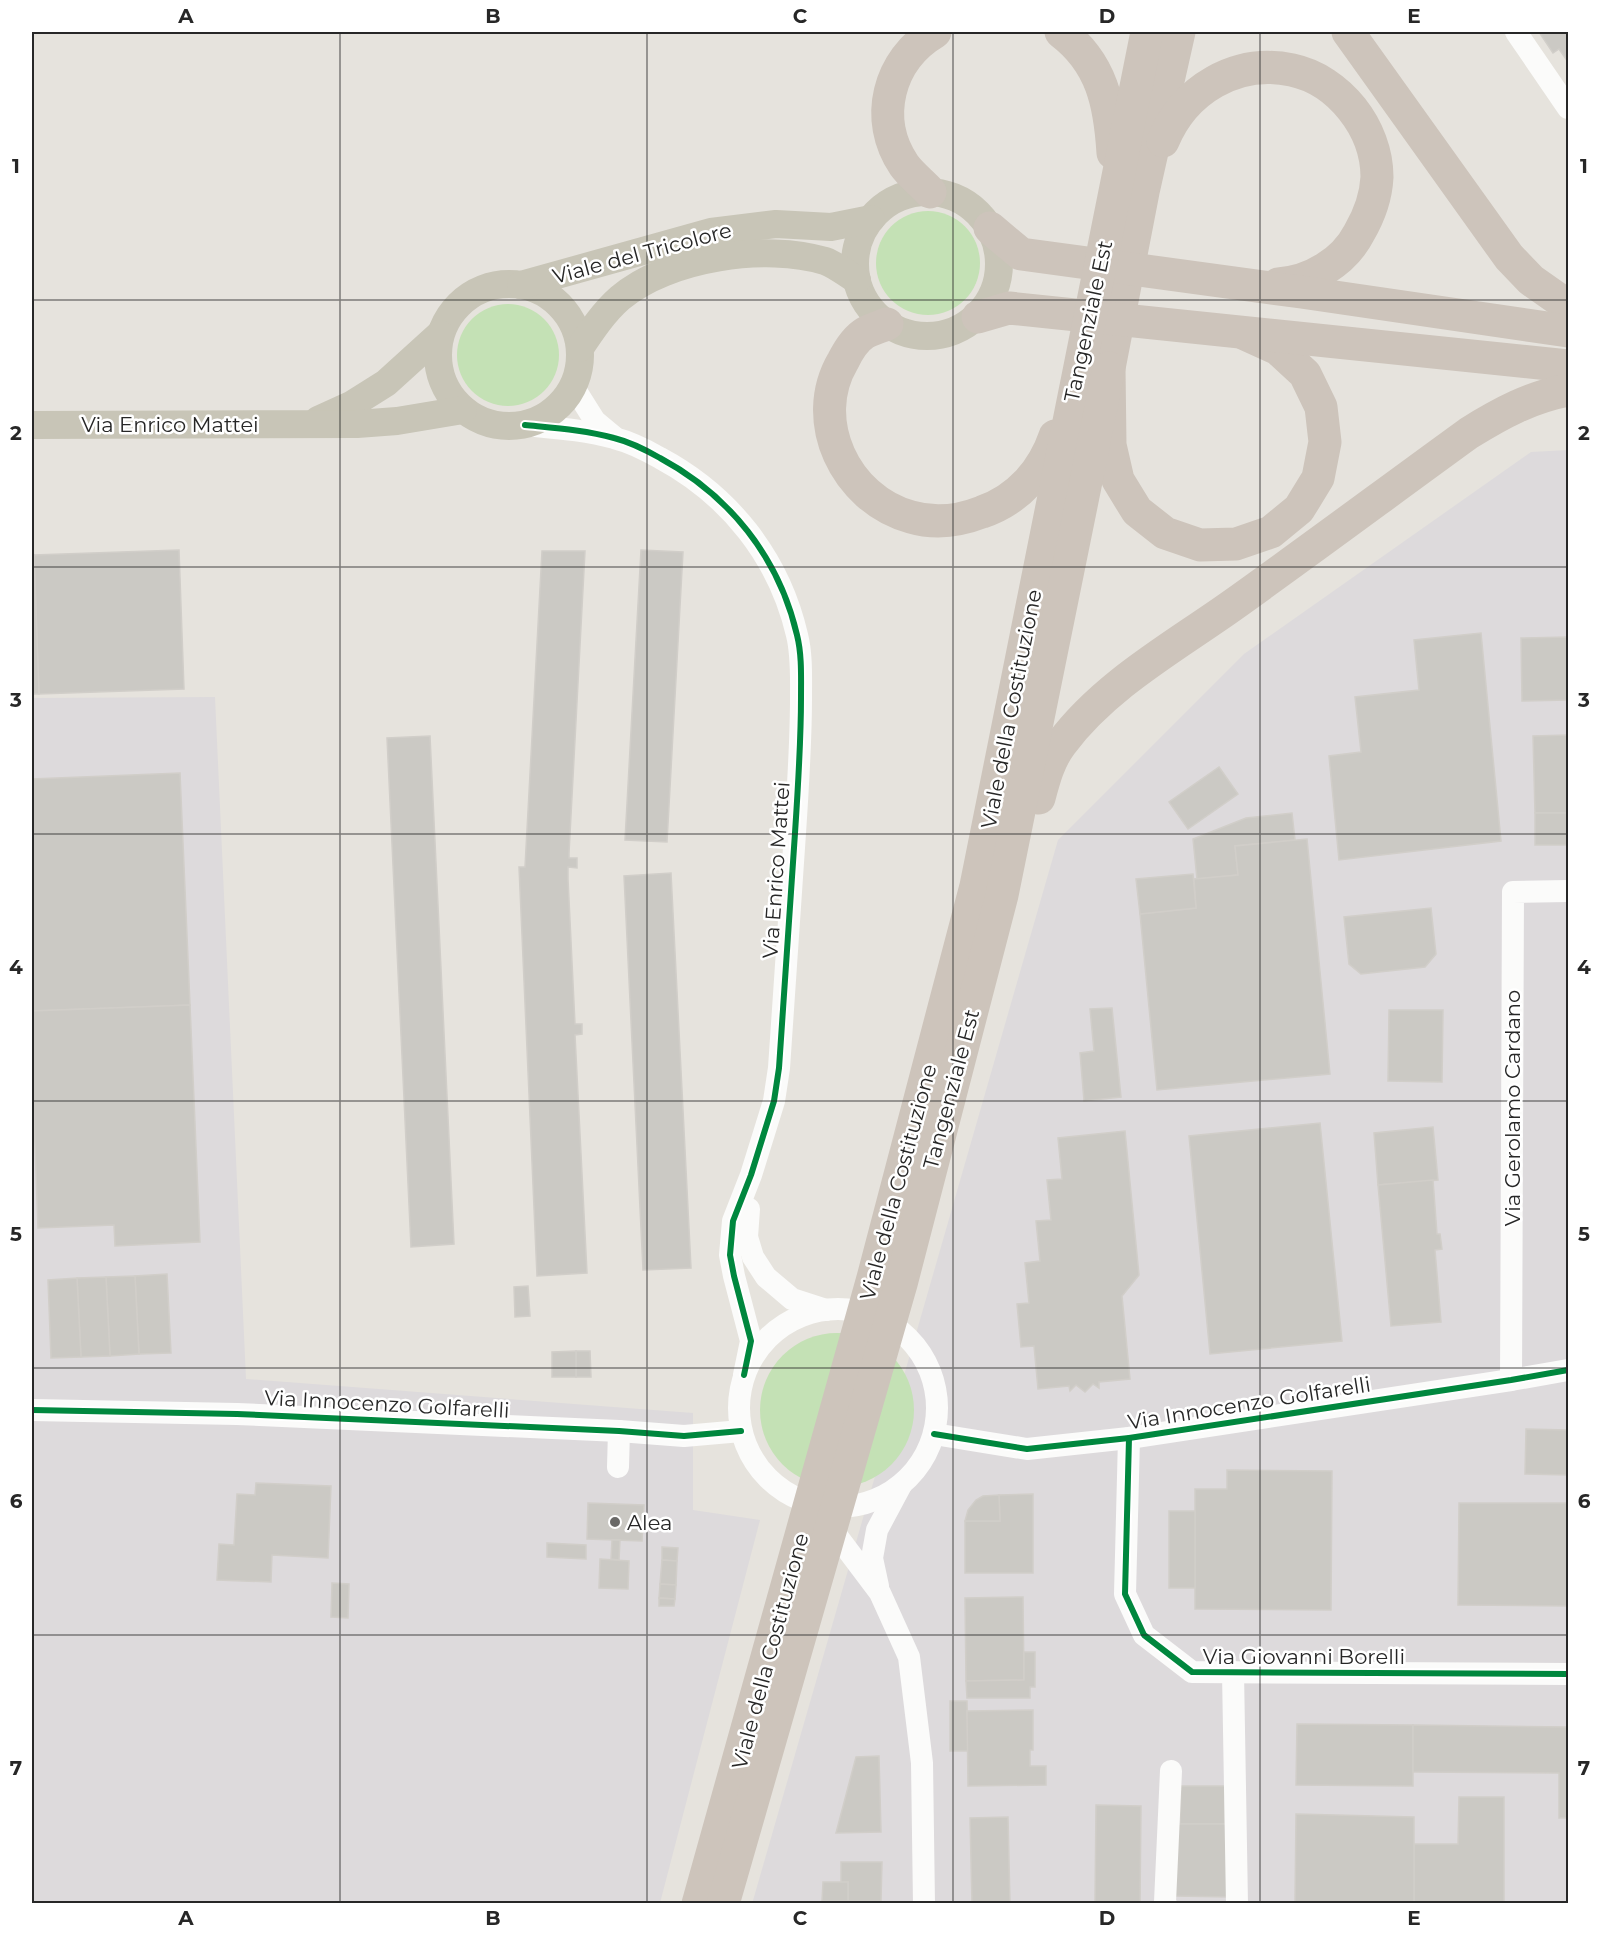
<svg xmlns="http://www.w3.org/2000/svg" width="1600" height="1935" viewBox="0 0 1600 1935" font-family="Montserrat,sans-serif">
<style>
.industrial{fill:#dddadc}
.green{fill:#c4e1b5}
.building{fill:#cbc9c4;stroke:#d1cec9;stroke-width:1.5}
.lines{fill:none;stroke-linecap:round;stroke-linejoin:round}
.minor{stroke:#fbfbfa;stroke-width:22}
.major{stroke:#c8c5b7;stroke-width:28}
.highway{stroke:#cdc4bb;stroke-width:33}
.cycleway-casing{stroke:#fff;stroke-width:10}
.cycleway{stroke:#00873e;stroke-width:6}
.grid{fill:none;stroke:#272727;stroke-width:1.5;stroke-opacity:0.55}
.poi-dot{fill:#6a6967;stroke:#fff;stroke-width:2}
.labels{text-anchor:middle;dominant-baseline:central;stroke-width:5;stroke-linejoin:round;paint-order:stroke}
.street-label{font-size:21px;fill:#272727;stroke:#fff}
.poi-label{font-size:21px;fill:#272727;stroke:#fff;text-anchor:start}
.neatline{fill:none;stroke:#272727;stroke-width:2}
.grid-label{font-size:20px;text-anchor:middle;font-weight:bold;fill:#272727}
</style>
<rect width="100%" height="100%" fill="#e6e3dd"/>
<!-- industrial -->
<g class="industrial">
<path d="M1568,450V1903L752,1904L1058,840L1244,654L1531,452Z"/>
<path d="M215,697L246,1379L693,1413V1510L760,1520L660,1903H32V698Z"/>
</g>
<!-- green -->
<g class="green">
<circle cx="928" cy="263" r="52"/>
<circle cx="508" cy="355" r="51"/>
<circle cx="837" cy="1410" r="77"/>
</g>
<!-- building -->
<g class="building">
<path d="M1539,32H1568V57L1566,59L1559,49L1553,53Z"/>
<path d="M179,550L184,689L39,694L34,555Z"/>
<path d="M641,550L683,552L667,842L625,840Z"/>
<path d="M542,551H585L569,853V858H577V868L568,867V879L575,1024H582V1034L575,1035L587,1273L537,1276L519,867H525Z"/>
<path d="M34,555L39,694H32V556Z"/>
<path d="M1481,633L1501,841L1339,860L1329,756L1361,752L1355,697L1419,690L1414,640Z"/>
<path d="M1568,637V700L1522,701L1521,638Z"/>
<path d="M1568,735V813H1535L1533,736Z"/>
<path d="M430,736L454,1244L411,1247L387,738Z"/>
<path d="M1219,767L1238,794L1188,829L1169,802Z"/>
<path d="M180,773L190,1005L32,1011V779Z"/>
<path d="M1292,813L1295,840L1235,846L1238,875L1197,879L1193,839L1246,818Z"/>
<rect x="1535" y="813" width="33" height="32"/>
<path d="M1307,839L1330,1074L1157,1090L1140,914L1196,908L1194,879L1238,875L1235,846Z"/>
<path d="M671,873L691,1268L643,1270L624,876Z"/>
<path d="M1193,874L1196,908L1140,914L1136,879Z"/>
<path d="M1431,908L1436,954L1425,967L1361,974L1349,964L1344,917Z"/>
<path d="M190,1005L200,1242L115,1246L114,1225L38,1228L32,1064V1011Z"/>
<path d="M1112,1008L1121,1097L1084,1101L1080,1053L1094,1051L1090,1009Z"/>
<path d="M1389,1010H1443L1442,1082L1388,1081Z"/>
<path d="M1320,1123L1342,1341L1210,1354L1189,1136Z"/>
<path d="M1433,1127L1438,1180L1378,1185L1374,1133Z"/>
<path d="M1125,1131L1139,1275L1122,1296L1130,1379L1099,1382V1388L1093,1384L1085,1392L1076,1385L1070,1391L1069,1386L1038,1389L1034,1346L1021,1347L1017,1304L1029,1303L1025,1263L1040,1261L1036,1221L1051,1220L1047,1180L1062,1179L1058,1138Z"/>
<path d="M1433,1180L1437,1234H1440L1442,1249L1435,1250L1441,1322L1391,1326L1378,1185Z"/>
<path d="M167,1274L171,1353L139,1354L135,1276Z"/>
<path d="M135,1276L139,1354L110,1356L106,1277Z"/>
<path d="M106,1277L110,1356L81,1357L77,1278Z"/>
<path d="M77,1278L81,1357L51,1358L48,1280Z"/>
<path d="M528,1286L530,1316L515,1317L514,1287Z"/>
<path d="M576,1351H590L591,1377H576Z"/>
<path d="M576,1351V1377H552V1352Z"/>
<path d="M1526,1429L1568,1430V1475L1525,1474Z"/>
<path d="M1227,1470L1332,1471L1331,1610L1195,1609V1489H1227Z"/>
<path d="M256,1483L331,1486L328,1558L272,1555L271,1582L217,1580L219,1544L234,1545L237,1494L255,1495Z"/>
<path d="M1033,1494V1573H965V1521H1000L999,1495Z"/>
<path d="M999,1495L1000,1521H965L968,1510L976,1500L983,1496Z"/>
<path d="M588,1503L644,1505L642,1541L587,1539Z"/>
<path d="M1459,1503H1568V1606L1458,1605Z"/>
<rect x="1169" y="1511" width="26" height="77"/>
<path d="M612,1540H620L619,1560L611,1559Z"/>
<path d="M547,1543L586,1545V1559L547,1557Z"/>
<path d="M662,1547L678,1548L677,1561L662,1560Z"/>
<path d="M600,1559L629,1561L628,1589L599,1588Z"/>
<path d="M662,1560L677,1561L676,1585L660,1584Z"/>
<path d="M332,1583L349,1584L348,1618L331,1617Z"/>
<path d="M660,1584L676,1585L675,1599L659,1598Z"/>
<path d="M1023,1597L1024,1680L966,1681L965,1598Z"/>
<path d="M659,1598L675,1599L674,1606H659Z"/>
<path d="M1024,1652H1035V1687H1030V1698H967L966,1681L1024,1680Z"/>
<path d="M950,1701H967L968,1751H950Z"/>
<path d="M1033,1710V1750H1030V1766H1046V1785L968,1786L967,1711Z"/>
<path d="M1297,1724L1413,1725V1786L1296,1785Z"/>
<path d="M1413,1725L1568,1727V1818H1559V1773L1413,1772Z"/>
<path d="M879,1756L881,1832L836,1833L856,1757Z"/>
<path d="M1181,1786H1225V1824H1180Z"/>
<path d="M1459,1797H1504V1904H1414V1844H1458Z"/>
<path d="M1096,1805L1141,1806L1140,1904H1095Z"/>
<path d="M1296,1814L1414,1817V1904H1295Z"/>
<path d="M1008,1817L1010,1904H972L970,1818Z"/>
<path d="M1175,1824H1231V1897L1174,1896Z"/>
<path d="M841,1862H882L881,1901H848V1882L841,1883Z"/>
<path d="M823,1882H848V1901H822Z"/>
</g>
<g class="lines">
<!-- minor -->
<g class="minor">
<path d="M1516,32L1568,108"/>
<path d="M573,386L595,421L613,436"/>
<path d="M525,425C555,428 585,430 614,438C630,442 646,450 660,458C729,495 779,557 797,635C802,655 801,677 801,698C801,743 798,788 795,833C789,912 784,990 779,1068L774,1101L751,1175L733,1221L730,1255L734,1276L751,1341L744,1375"/>
<path d="M749,1209L747,1237L753,1257L766,1277L792,1299L826,1310"/>
<circle cx="838" cy="1408" r="99"/>
<path d="M1511,1380L1513,892L1568,891"/>
<path d="M32,1410L237,1414L619,1431L684,1436L741,1431"/>
<path d="M934,1434L1027,1449L1129,1438L1511,1380L1568,1370"/>
<path d="M1129,1438L1125,1594L1144,1635L1192,1672L1568,1674"/>
<path d="M618,1467L619,1431"/>
<path d="M825,1520L880,1593L909,1657L922,1763L924,1904"/>
<path d="M878,1586L872,1558L877,1530L901,1485"/>
<path d="M1233,1672L1237,1904"/>
<path d="M1166,1904L1165,1902L1171,1771"/>
</g>
<!-- major -->
<g class="major">
<circle cx="927" cy="264" r="72"/>
<circle cx="509" cy="355" r="71"/>
<path d="M521,285L711,232L776,224L831,227L871,219"/>
<path d="M580,348C592,330 604,312 620,298C668,257 766,243 825,261C836,265 847,274 857,280"/>
<path d="M318,420L351,405L386,383L440,334"/>
<path d="M32,425L357,424L397,421L463,410"/>
</g>
<!-- highway -->
<g class="highway">
<path d="M1061,32C1102,63 1110,104 1113,153"/>
<path d="M1179,32L1143,192L1109,368L1110,445L1118,480L1137,511L1165,533L1200,545L1236,544L1271,532L1299,509L1318,478L1325,442L1321,407L1305,374L1278,349L1245,334"/>
<path d="M1348,32L1509,257L1531,280L1568,306"/>
<path d="M1163,141C1184,90 1236,58 1292,70C1339,80 1377,128 1377,177C1376,197 1369,216 1359,233C1344,262 1311,282 1278,284"/>
<path d="M930,192C922,183 911,175 904,165C873,119 888,60 935,32"/>
<path d="M990,228L1021,254L1301,292L1568,331"/>
<path d="M978,317L1009,308L1568,366"/>
<path d="M887,324C880,327 872,329 865,333C855,339 848,351 843,361C808,420 845,499 911,517C935,524 959,521 982,512C1018,500 1043,471 1055,436"/>
<path d="M1039,798C1044,779 1049,760 1061,744C1104,686 1172,648 1230,607C1310,550 1389,491 1469,433C1501,413 1531,397 1568,390"/>
<path d="M698,1904L873,1278L976,886L1147,32"/>
<path d="M723,1904L901,1284L1002,895L1109,368"/>
</g>
<defs>
<g id="cycleway">
<path d="M525,425C555,428 585,430 614,438C630,442 646,450 660,458C729,495 779,557 797,635C802,655 801,677 801,698C801,743 798,788 795,833C789,912 784,990 779,1068L774,1101L751,1175L733,1221L730,1255L734,1276L751,1341L744,1375"/>
<path d="M32,1410L237,1414L619,1431L684,1436L741,1431"/>
<path d="M934,1434L1027,1449L1129,1438L1511,1380L1568,1370"/>
<path d="M1129,1438L1125,1594L1144,1635L1192,1672L1568,1674"/>
</g>
</defs>
<!-- cycleway casing -->
<use href="#cycleway" class="cycleway-casing"/>
<!-- cycleway -->
<use href="#cycleway" class="cycleway"/>
</g>
<!-- grid -->
<path class="grid" d="M340,32V1904M647,32V1904M953,32V1904M1260,32V1904M32,300H1568M32,567H1568M32,834H1568M32,1101H1568M32,1368H1568M32,1635H1568"/>
<!-- markers -->
<circle class="poi-dot" cx="615" cy="1522" r="6"/>
<g class="labels">
<!-- street labels -->
<g class="street-label">
<text transform="translate(642 253) rotate(-15)">Viale del Tricolore</text>
<text transform="translate(1088 321) rotate(-78)">Tangenziale Est</text>
<text x="170" y="424">Via Enrico Mattei</text>
<text transform="translate(1011 709) rotate(-79)">Viale della Costituzione</text>
<text transform="translate(776 870) rotate(-86)">Via Enrico Mattei</text>
<text transform="translate(951 1089) rotate(-75)">Tangenziale Est</text>
<text transform="translate(1512 1108) rotate(-90)">Via Gerolamo Cardano</text>
<text transform="translate(898 1182) rotate(-75)">Viale della Costituzione</text>
<text transform="translate(1249 1403) rotate(-9)">Via Innocenzo Golfarelli</text>
<text transform="translate(387 1404) rotate(3)">Via Innocenzo Golfarelli</text>
<text transform="translate(770 1651) rotate(-75)">Viale della Costituzione</text>
<text x="1304" y="1656">Via Giovanni Borelli</text>
</g>
<!-- poi labels -->
<g class="poi-label">
<text x="627" y="1522">Alea</text>
</g>
</g>
<!-- border -->
<rect width="1600" height="1935" fill="none" stroke="#ffffff" stroke-width="66"/>
<rect x="33" y="33" width="1534" height="1869" class="neatline"/>
<g class="grid-label">
<text x="186" y="23">A</text>
<text x="493" y="23">B</text>
<text x="800" y="23">C</text>
<text x="1107" y="23">D</text>
<text x="1414" y="23">E</text>
<text x="16" y="173">1</text>
<text x="1584" y="173">1</text>
<text x="16" y="440">2</text>
<text x="1584" y="440">2</text>
<text x="16" y="707">3</text>
<text x="1584" y="707">3</text>
<text x="16" y="974">4</text>
<text x="1584" y="974">4</text>
<text x="16" y="1241">5</text>
<text x="1584" y="1241">5</text>
<text x="16" y="1508">6</text>
<text x="1584" y="1508">6</text>
<text x="16" y="1775">7</text>
<text x="1584" y="1775">7</text>
<text x="186" y="1925">A</text>
<text x="493" y="1925">B</text>
<text x="800" y="1925">C</text>
<text x="1107" y="1925">D</text>
<text x="1414" y="1925">E</text>
</g>
</svg>
